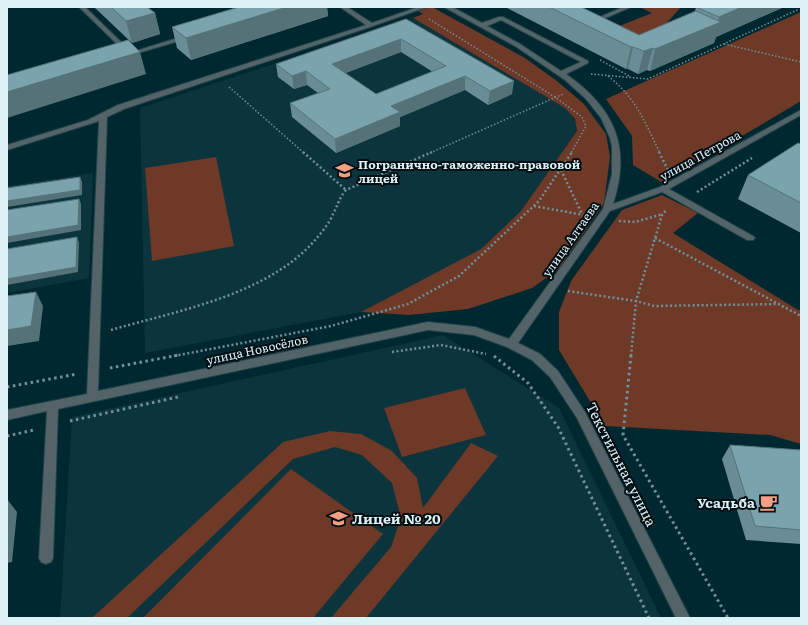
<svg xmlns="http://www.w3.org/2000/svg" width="808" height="625" viewBox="0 0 808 625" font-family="Literata,serif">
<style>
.built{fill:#0c343d}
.green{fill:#6e3927}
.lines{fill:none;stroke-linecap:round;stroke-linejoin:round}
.minor-casing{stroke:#1f444c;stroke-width:2}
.path-far2{stroke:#729096;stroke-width:1.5;stroke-dasharray:1.5 2;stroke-linecap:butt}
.path-far1{stroke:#729096;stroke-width:2.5;stroke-dasharray:2 2.5;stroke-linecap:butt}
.path{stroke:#729096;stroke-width:3;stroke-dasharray:2.5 3.5;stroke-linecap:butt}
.minor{fill:#536368;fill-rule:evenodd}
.wall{fill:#698c95;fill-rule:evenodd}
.shaded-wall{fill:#557279}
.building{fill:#7aa3ad;stroke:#557279;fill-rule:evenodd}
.labels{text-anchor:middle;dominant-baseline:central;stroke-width:4;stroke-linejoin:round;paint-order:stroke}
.street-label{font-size:12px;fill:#ddf2f7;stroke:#020e12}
.poi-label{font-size:12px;font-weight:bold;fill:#ddf2f7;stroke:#020e12;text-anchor:start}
.near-street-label{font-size:14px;fill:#ddf2f7;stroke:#020e12}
.near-poi-label{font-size:14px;font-weight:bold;fill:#ddf2f7;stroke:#020e12;text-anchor:end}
</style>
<rect width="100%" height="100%" fill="#002830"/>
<!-- built -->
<g class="built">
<path d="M413,18L565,108L575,120L577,131L521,211L481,249L361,312L145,353L140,108Z"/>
<path d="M93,173L89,278L7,293V186Z"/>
<path d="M443,335L559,408L661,618H60L72,417Z"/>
</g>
<!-- green -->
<g class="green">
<path d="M411,7H432L525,58L557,81L584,104L606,134L610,157L604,203L559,269L532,288L468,309L409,315L361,312L481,249L521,211L577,131L575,119L565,108L413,18L423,14Z"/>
<path d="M640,7H681L664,26L637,37L617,27L652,13Z"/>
<path d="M801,12V101L663,183L633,165L632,136L606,99Z"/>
<path d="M216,157L234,246L152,261L145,168Z"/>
<path d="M662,195L698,213L673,233L798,310H801V444L770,435L605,426L559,350V312L571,281L622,210Z"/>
<path d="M465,388L486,435L402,457L384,408Z"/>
<path d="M330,431L361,434L392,451L417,478L423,508L471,443L498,456L366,618H331L391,547L401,518L392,483L362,455L335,447L293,459L127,618H92L283,442Z"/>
<path d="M291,469L383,534L313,618H143Z"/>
</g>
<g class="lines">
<defs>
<g id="minor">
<path d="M79,7H85L122,43V45H118Z"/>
<path d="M340,7H347L372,23L418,7H427L373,26L124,109L107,117L98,391L428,322L475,327L509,339L603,209L612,174V147L610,138L601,118L586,99L565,80L515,46L444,7H452L482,23L499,17H503L588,61V63L566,74C614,108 632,146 613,204L660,187L801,110V115L669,189L753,236L755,238L753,240H747L662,192L610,211L518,343L540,354L558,371L585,412L690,618H676L577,418L550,377L532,360L507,347L474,335L428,330L58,409L53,558L51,562L46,564L41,562L39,558L47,411L7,420V410L87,394L99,121L7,150V145L88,120L118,105L366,25ZM501,20L581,62L561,71L520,44L487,26Z"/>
<path d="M623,7H631L601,20L604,22V24H600L593,20Z"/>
<path d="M187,35L189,36V38L128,56L123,55Z"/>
</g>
</defs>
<!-- minor casing -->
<use href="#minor" class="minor-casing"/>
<!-- path-far2 -->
<g class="path-far2">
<path d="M429,19L555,97L582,117L586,126L571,153"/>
<path d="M724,44L801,62"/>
<path d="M600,60L631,77"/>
<path d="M591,74L648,79L797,10V7"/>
<path d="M608,76C637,99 644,121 660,153"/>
<path d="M229,87L304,153"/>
<path d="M430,153L563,94"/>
</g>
<!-- path-far1 -->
<g class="path-far1">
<path d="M303,152L346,190"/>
<path d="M659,152L668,170"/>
<path d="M561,170L582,214"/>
<path d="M697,192L752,158"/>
<path d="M534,206L584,215"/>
<path d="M619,221L635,222L663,214"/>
<path d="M655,238L801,316"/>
<path d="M568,291L636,301L654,306L780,304"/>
<path d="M111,330C180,310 268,295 316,239C322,232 330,222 333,214C338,205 339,198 346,190L432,152"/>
<path d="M392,352L441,345L486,354"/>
<path d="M174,356L331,326L408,304L459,276L539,201L572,152"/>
<path d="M631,356L636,301L662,215L667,209"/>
</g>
<!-- path -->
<g class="path">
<path d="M631,355L623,435L728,618"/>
<path d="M494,356L528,383L558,427L649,618"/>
<path d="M110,368L179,355"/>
<path d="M7,387L77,374"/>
<path d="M70,421L178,397"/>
<path d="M7,436L34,430"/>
</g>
<!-- minor -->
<use href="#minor" class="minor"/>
</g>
<!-- wall -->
<g class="wall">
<path d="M94,7H147L155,13L160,34L132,43Z"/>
<path d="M239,7H327L328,16L191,60L177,48L172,27Z"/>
<path d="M505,7H581L639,35L695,11L696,7H784L716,37L714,43L650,71L647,70L638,74L628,69H626Z"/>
<path d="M406,19L512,94L488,105L465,90L400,117V126L336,153L292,117L290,103L318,93L307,85L294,89L278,77L276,64ZM401,52L433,72L376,94L345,73Z"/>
<path d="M801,144V233L738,199L748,175Z"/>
<path d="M730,445L801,450V544L746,540L722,459Z"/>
</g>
<!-- shaded-wall -->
<g class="shaded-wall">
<path d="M287,7H327L328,16L191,60L186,38Z"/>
<path d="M742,7H784L716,37L714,43L650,71L655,49L717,23L719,17Z"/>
<path d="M155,13L160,34L132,43L126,21Z"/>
<path d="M401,39V52L333,78L332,64Z"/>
<path d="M631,47H633L628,69H626Z"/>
<path d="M653,48L647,70L638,74L644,51Z"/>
<path d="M140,52L146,74L7,118V92Z"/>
<path d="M306,71L307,85L294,89L292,76Z"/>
<path d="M465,76V90L400,117V126L336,153L335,139L391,106Z"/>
<path d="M514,81L512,94L488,105L490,91Z"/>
<path d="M80,177L82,182V195L7,207V201Z"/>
<path d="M79,199L81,204V230L7,243V237Z"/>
<path d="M77,237L79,243L78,272L7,285V279Z"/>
<path d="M36,292L43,306L39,341L7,346V330Z"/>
<path d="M7,499L17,512L12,562L7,563Z"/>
</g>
<!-- building -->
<g class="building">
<path d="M111,7H147L155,13L126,21Z"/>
<path d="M239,7H287L186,38L172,27Z"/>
<path d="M549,7H581L639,35L696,11L721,22L655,49L653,48L644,51L633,47H631Z"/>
<path d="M696,7H742L719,17Z"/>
<path d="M406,19L514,81L490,91L465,76L391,106L400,112L335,139L290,103L330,89L306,71L292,76L276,64ZM401,39L446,66L376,94L332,64Z"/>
<path d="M128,40L140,52L7,92V75Z"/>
<path d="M798,143L801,144V203L748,175Z"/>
<path d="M80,177V190L7,201V188Z"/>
<path d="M79,199L78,225L7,237V210Z"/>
<path d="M77,237L76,267L7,279V249Z"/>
<path d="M36,292L31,326L7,330V296Z"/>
<path d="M730,445L801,450V530L755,526Z"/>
</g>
<!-- icons -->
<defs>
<symbol id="school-bare" viewBox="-9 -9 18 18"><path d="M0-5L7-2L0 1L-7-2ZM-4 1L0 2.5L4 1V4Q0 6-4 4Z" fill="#f39f84" stroke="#020e12" stroke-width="2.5" paint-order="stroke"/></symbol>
<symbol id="cafe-bare" viewBox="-9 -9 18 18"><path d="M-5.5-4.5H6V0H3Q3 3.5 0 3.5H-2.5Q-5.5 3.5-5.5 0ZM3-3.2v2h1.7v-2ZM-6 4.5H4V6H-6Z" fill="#f39f84" stroke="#020e12" stroke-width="2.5" paint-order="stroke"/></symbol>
</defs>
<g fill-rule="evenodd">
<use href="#school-bare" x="332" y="158" width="25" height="25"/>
<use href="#cafe-bare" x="756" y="490" width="25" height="25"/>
<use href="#school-bare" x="326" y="506" width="25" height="25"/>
</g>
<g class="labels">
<!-- street labels -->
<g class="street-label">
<text transform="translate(700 155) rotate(-29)">улица Петрова</text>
<text transform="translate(570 239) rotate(-55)">улица Алтаева</text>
<text transform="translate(257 349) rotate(-12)">улица Новосёлов</text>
</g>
<!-- poi labels -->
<g class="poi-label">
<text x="358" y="164">Погранично-таможенно-правовой<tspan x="358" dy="14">лицей</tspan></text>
</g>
<!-- near-street labels -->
<g class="near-street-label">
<text transform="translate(622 464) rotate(63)">Текстильная улица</text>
</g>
<!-- near-poi labels -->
<g class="near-poi-label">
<text x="755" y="502">Усадьба</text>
<text x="352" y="518" text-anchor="start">Лицей № 20</text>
</g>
</g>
<!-- border -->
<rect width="808" height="625" fill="none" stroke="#ddf2f7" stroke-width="16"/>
</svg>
